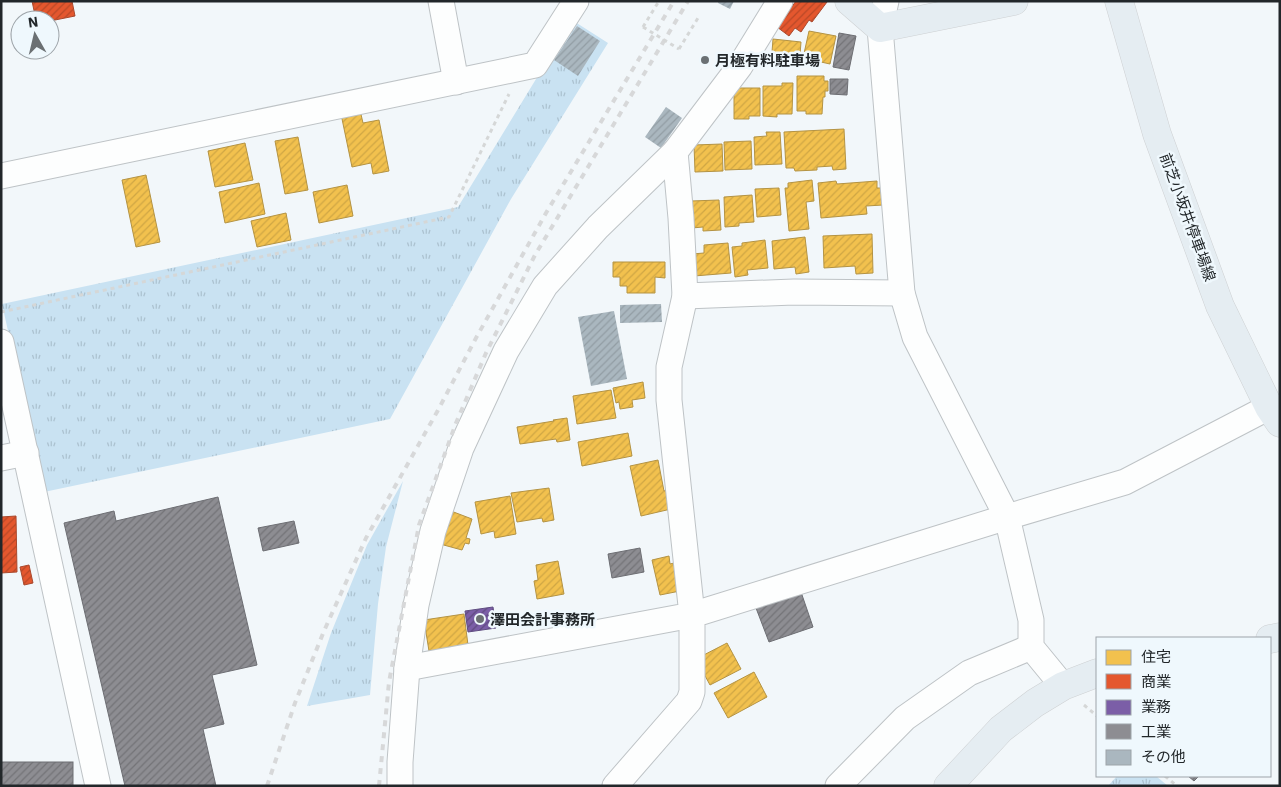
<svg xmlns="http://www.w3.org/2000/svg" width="1281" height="787" viewBox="0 0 1281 787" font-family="'IBM Plex Sans','Noto Sans JP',sans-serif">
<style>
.grass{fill:url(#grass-tufts)}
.homes{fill:url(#homes-hatch);stroke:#b49343}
.shops{fill:url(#shops-hatch);stroke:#aa492d}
.offices{fill:url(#offices-hatch);stroke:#604e82}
.industry{fill:url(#industry-hatch);stroke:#6d6e73}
.building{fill:url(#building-hatch)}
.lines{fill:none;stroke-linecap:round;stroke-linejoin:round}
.minor-casing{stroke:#bec3c6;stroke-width:27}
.major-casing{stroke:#ced1d3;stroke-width:29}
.path{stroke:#d5d7d7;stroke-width:3;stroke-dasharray:4 4;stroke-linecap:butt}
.minor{stroke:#fdfefe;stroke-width:25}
.major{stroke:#e5edf2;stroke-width:28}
.rail{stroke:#d7d8d9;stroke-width:4;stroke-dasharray:6 6;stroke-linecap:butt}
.path-bridge{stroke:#d5d7d7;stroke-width:3;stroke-dasharray:4 4;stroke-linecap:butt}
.poi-dot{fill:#6b7073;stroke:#eff8fd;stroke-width:2}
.labels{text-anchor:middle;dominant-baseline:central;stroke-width:5;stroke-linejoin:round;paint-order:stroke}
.poi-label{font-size:15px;font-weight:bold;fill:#22272a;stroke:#eff8fd;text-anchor:start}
.street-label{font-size:15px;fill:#22272a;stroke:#eff8fd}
</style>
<defs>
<pattern id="grass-tufts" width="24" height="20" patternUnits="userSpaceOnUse" patternTransform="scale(1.25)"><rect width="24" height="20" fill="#c9e2f2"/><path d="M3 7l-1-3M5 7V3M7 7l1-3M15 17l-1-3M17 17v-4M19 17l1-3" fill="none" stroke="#acc2d0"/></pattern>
<pattern id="homes-hatch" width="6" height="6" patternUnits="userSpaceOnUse" patternTransform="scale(1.25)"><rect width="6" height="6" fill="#f2c14e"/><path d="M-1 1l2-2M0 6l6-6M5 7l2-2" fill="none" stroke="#cfa644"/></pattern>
<pattern id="shops-hatch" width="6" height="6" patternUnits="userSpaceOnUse" patternTransform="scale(1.25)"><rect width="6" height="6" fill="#e4572e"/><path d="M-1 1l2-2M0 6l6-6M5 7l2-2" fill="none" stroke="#b84827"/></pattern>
<pattern id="offices-hatch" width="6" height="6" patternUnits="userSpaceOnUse" patternTransform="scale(1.25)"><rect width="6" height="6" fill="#7b5ea7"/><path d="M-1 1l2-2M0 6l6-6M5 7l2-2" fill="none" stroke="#5f4a80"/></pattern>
<pattern id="industry-hatch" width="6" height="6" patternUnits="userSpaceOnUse" patternTransform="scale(1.25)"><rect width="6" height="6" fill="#8d8d92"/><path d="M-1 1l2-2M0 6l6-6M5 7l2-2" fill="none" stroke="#737377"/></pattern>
<pattern id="building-hatch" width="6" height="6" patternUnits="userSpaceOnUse" patternTransform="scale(1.25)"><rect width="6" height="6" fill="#aab7bf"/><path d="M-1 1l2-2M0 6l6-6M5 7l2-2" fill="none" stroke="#929da4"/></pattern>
</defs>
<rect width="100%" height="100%" fill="#f2f7fa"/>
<!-- grass -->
<g class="grass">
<path d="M572,20L608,43L511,199L390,419L44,492L2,304L458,207Z"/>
<path d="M403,481L386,547L378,604L370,695L307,706L331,633L367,545Z"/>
<path d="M1117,776H1156L1168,786H1108Z"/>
</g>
<!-- homes -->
<g class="homes">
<path d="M809,31L836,36L830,64L803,58Z"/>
<path d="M773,39L801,42L799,68L771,65Z"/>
<path d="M797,76H824V81H828V91H825V97H823L822,114H806V111H797Z"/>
<path d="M782,83H793L792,114H777V117L763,116V86H782Z"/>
<path d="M734,88H760V116H749V119H734Z"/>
<path d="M360,110L363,123L379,120L389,171L373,174L371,163L352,167L341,114Z"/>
<path d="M844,129L846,169L833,170L832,166L817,167V170L795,171L794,168H786L784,132Z"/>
<path d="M766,132H780L782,164L755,165L754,137L767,136Z"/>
<path d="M298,137L308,190L285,194L275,141Z"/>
<path d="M751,141L752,169L725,170L724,142Z"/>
<path d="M245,143L253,180L215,187L208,151Z"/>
<path d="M722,144L723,171L695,172L694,145Z"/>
<path d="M146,175L160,242L136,247L122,180Z"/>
<path d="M812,180L814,201L806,202L809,229L789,231L785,188H788V183Z"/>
<path d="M836,181L837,184L877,181V188H881L883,205L866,206L867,214L821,218L818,183Z"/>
<path d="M259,183L265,214L225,223L219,192Z"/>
<path d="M347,185L353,216L319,223L313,192Z"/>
<path d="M779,188L781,215L757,217L755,189Z"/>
<path d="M752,195L754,222L739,223V226L725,227L724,197Z"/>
<path d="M719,200L721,230L703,231V227L692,228L691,201Z"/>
<path d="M286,213L291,240L257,247L251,221Z"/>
<path d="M872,234L873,273L856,274L855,266L824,268L823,236Z"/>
<path d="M805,237L809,272L796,274L795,267L774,269L772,241Z"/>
<path d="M765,240L768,268L747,270L748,275L735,277L732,247L742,246V243Z"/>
<path d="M728,243L731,273L694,276L692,254L704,253V245Z"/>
<path d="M613,262H665V278L655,277V293H627V286H620V277H613Z"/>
<path d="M643,382L645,398L632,400L633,407L620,409L619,402L616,403L613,388Z"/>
<path d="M611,390L616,418L577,424L573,396Z"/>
<path d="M567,418L570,440L557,442L556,439L520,444L517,427L554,421L553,420Z"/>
<path d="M628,433L632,456L582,466L578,442Z"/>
<path d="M658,460L664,491L667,490L671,509L641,516L630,466Z"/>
<path d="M549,488L554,520L543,522L542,518L517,522L511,493Z"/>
<path d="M510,496L516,534L495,538L494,531L481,534L475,502Z"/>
<path d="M451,511L472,519L466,538L470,539L469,544L465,543L462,550L440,544Z"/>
<path d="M669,556L670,564L674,563L680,591L660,595L652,560Z"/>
<path d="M558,561L564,594L537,599L534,581L538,580L536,565Z"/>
<path d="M464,614L468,645L429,651L424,620Z"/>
<path d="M727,643L741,669L710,685L696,659Z"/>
<path d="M754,672L767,697L728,718L714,693Z"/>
</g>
<!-- shops -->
<g class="shops">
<path d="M32,1H72L75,16L50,21L36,20Z"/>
<path d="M796,1L827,2L812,22L809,20L801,32L795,28L789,36L777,27Z"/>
<path d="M16,516L17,572L1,573V517Z"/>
<path d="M29,565L33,583L24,585L20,567Z"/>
</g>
<!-- offices -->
<path class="offices" d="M493,607L496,628L468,632L465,611Z"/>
<!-- industry -->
<g class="industry">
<path d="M839,33L856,36L849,70L833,67Z"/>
<path d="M830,79H848L847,95L830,94Z"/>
<path d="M218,497L257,665L212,675L224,724L203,729L216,786H125L64,523L114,511L116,521Z"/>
<path d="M294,521L299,543L263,551L258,528Z"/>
<path d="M640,548L644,572L612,578L608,554Z"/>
<path d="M801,592L813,627L769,642L756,608Z"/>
<rect x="1" y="762" width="72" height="24"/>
<path d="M1188,776H1199L1194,781Z"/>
</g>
<!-- building -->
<g class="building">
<path d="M719,1H734L730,9L718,3Z"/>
<path d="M577,26L600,41L578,76L554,60Z"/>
<path d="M666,107L682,118L661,148L645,137Z"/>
<path d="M661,304L662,322L620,323V305Z"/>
<path d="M614,311L627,379L591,386L578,317Z"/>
</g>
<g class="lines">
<defs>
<g id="minor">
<path d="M441,1L456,82"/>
<path d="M886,1L880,28L902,293L915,337L1007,517L1031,620V647L1063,686"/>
<path d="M1,176L535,65L576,1"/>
<path d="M685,296L794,292L902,293"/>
<path d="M1,342L98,786"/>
<path d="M1,458L26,453"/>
<path d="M407,668L692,615L669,400V367L685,296L681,218L675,152L740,66L780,1"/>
<path d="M400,786V762L407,668L416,605L433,531L461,448L506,351L545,286L598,227L675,152"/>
<path d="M615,786L689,701L692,692V615L1007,517L1125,482L1269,407"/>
<path d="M838,786L905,718L969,673L1031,647"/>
</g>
<g id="major">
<path d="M849,1L880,28L1014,1"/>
<path d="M1119,1L1157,134L1220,306L1269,407L1280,423"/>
<path d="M1270,639L1280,637"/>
<path d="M948,786L1001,729L1035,703L1063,686L1097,673"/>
</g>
</defs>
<!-- minor casing -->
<use href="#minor" class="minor-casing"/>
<!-- major casing -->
<use href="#major" class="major-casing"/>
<!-- path -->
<g class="path">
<path d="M643,27L659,1"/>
<path d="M679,49L698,18"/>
<path d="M1,312L449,217L509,94"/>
<path d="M1084,705L1097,716"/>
<path d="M1165,776L1177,786"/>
</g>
<!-- minor -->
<use href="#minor" class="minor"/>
<!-- major -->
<use href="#major" class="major"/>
<!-- rail -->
<g class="rail">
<path d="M267,786L295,703L324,631L366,538L437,412L476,338L546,213L674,1"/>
<path d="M379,786L389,682L419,525L456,423L486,353L535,255L688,1"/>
</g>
<!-- path-bridge -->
<path class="path-bridge" d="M643,27L679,49"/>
</g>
<!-- markers -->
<g class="poi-dot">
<circle cx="705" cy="60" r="5"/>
<circle cx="480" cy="619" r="5"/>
</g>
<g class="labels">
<!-- poi labels -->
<g class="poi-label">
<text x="715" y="60">月極有料駐車場</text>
<text x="490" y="619">澤田会計事務所</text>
</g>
<!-- street labels -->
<g class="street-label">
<text transform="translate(1188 217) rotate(70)">前芝小坂井停車場線</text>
</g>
</g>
<!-- border -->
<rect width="1281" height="787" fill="none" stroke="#22272a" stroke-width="5"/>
<!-- legend -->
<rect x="1096" y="637" width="175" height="140" fill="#eff8fd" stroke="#9da4a9"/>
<rect x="1106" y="650" width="25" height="15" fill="#f2c14e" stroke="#9da4a9"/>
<text x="1141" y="662" font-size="15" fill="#22272a">住宅</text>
<rect x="1106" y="674" width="25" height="15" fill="#e4572e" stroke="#9da4a9"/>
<text x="1141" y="687" font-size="15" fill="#22272a">商業</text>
<rect x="1106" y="700" width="25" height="15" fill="#7b5ea7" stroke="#9da4a9"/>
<text x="1141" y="712" font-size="15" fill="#22272a">業務</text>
<rect x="1106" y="724" width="25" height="15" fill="#8d8d92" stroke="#9da4a9"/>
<text x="1141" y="737" font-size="15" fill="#22272a">工業</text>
<rect x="1106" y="750" width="25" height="15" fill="#aab7bf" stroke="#9da4a9"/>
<text x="1141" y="762" font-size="15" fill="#22272a">その他</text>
<!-- north arrow -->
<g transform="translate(35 35) rotate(352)"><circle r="24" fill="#eff8fd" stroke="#9da4a9"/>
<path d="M0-4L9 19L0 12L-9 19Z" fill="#6b7073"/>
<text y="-8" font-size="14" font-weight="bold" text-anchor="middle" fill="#22272a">N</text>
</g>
</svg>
